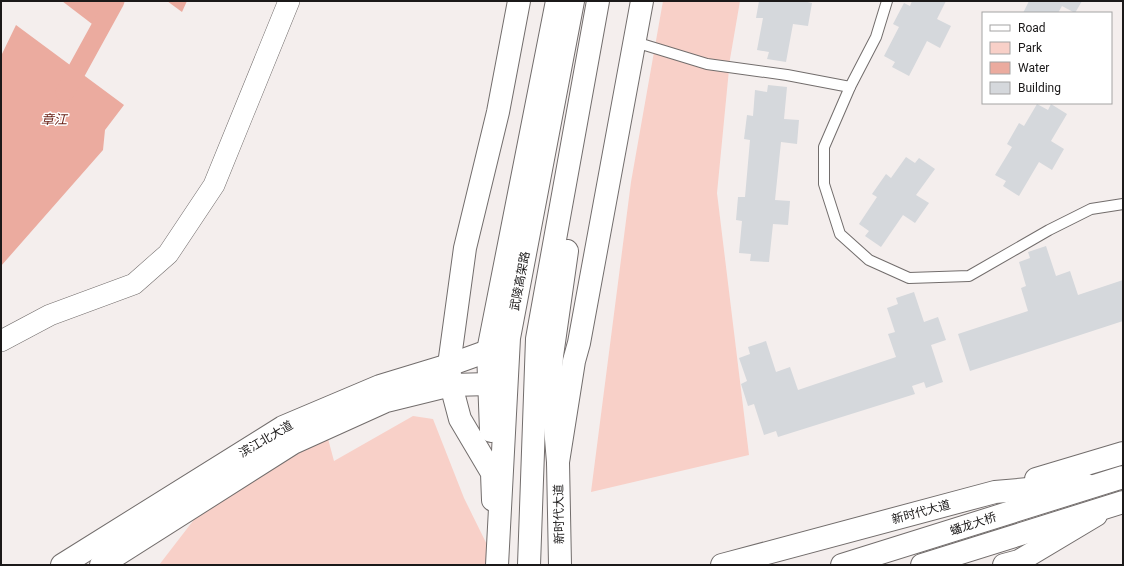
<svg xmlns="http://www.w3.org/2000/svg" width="1124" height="566" viewBox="0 0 1124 566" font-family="Roboto,'Noto Sans SC',sans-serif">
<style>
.green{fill:#f8d0c8}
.water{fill:#ebab9f}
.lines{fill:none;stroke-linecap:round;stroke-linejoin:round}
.canal{stroke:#ebab9f;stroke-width:19}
.building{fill:#d5d8dc}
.lane-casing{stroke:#726d6c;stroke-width:12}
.street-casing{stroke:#726d6c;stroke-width:22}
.secondary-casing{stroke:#726d6c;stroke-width:24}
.primary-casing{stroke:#726d6c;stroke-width:24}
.highway-casing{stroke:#726d6c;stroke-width:24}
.lane{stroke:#fff;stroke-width:10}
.street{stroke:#fff;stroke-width:21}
.secondary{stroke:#fff;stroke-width:22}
.primary{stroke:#fff;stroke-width:22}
.highway{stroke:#fff;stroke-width:22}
.labels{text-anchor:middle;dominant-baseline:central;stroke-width:3;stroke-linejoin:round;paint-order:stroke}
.street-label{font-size:12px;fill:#1b1919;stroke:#fff}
.water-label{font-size:13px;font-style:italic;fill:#6a2116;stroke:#fff}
</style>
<rect width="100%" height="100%" fill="#f4eeed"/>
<!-- green -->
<g class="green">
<path d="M663,1H740L730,59L717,193L749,455L591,492L631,182Z"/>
<path d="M320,409L334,461L413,416L433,419L464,498L497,565H159L233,469Z"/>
</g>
<!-- water -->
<g class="water">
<path d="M62,1H115L96,27Z"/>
<path d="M167,1H187L182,12Z"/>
<path d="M16,25L124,105L105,130L103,150L1,266V56Z"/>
</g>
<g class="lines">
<!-- canal -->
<path class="canal" d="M65,92L115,1"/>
</g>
<!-- building -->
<g class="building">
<path d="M759,1H803L812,3L808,26L793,24L786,62L767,59L769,52L757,50L763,18H756Z"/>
<path d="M912,1H946L937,19L951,26L940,48L927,41L909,76L892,67L895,62L884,56L899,27L893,24L904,3L910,6Z"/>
<path d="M1029,1H1082L1075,13L1062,6L1058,13H1023Z"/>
<path d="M768,85L787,87L784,119L799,120L797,144L781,142L775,200L790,201L788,225L773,224L769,262L750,261L751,254L739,253L742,221L736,220L738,197H745L750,140L744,139L747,115L753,116L755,90L767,92Z"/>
<path d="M1037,104L1048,110L1051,104L1067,114L1051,141L1064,149L1052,170L1039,162L1019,196L1003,186L1006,181L995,175L1012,147L1007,144L1019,123L1024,126Z"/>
<path d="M906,157L915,163L919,158L935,169L916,195L929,203L915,223L903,215L881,247L865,236L869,231L859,224L877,197L872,194L886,174L891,178Z"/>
<path d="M1046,246L1056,276L1070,271L1078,295L1123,280V321L970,371L958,334L1028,311L1021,288L1026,286L1019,262L1030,258L1028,252Z"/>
<path d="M914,292L924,322L938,317L946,340L931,345L943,382L926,388L924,382L912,386L915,394L778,437L776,431L764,435L754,404L748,406L741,384L747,381L739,358L750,354L748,347L766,341L776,372L790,367L798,390L896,357L888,334L895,332L887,308L898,304L896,298Z"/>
</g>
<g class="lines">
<defs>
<g id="lane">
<path d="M887,1L876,37L850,87L824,147V184L840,234L869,260L909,278L969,276L1049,230L1091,209L1123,204"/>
<path d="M635,42L707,64L787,75L850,87"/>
</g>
<path id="street" d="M1,341L50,315L134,284L168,254L214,185L289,1"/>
<g id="secondary">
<path d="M1036,479L1123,453"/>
<path d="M493,500L492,473L460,419L451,385L449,365L465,248L498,112L519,1"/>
<path d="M560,565L558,462L574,361L579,343L642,1"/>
<path d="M722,565L995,492L1085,484"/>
<path d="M1004,565L1019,561L1096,515"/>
</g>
<g id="primary">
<path d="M62,565L283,427L380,386L449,365L488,351"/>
<path d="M101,565L293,443L386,401L451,385L490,384"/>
<path d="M842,565L1123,477"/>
<path d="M922,565L1123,502"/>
</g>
<g id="highway">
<path d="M491,431L488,351L557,1"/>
<path d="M558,462L551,380L552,356L567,251"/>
<path d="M497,565L509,338L573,1"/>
<path d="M529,565L537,339L598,1"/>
</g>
</defs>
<!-- lane casing -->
<use href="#lane" class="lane-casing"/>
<!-- street casing -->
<use href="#street" class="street-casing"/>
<!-- secondary casing -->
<use href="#secondary" class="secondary-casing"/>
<!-- primary casing -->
<use href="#primary" class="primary-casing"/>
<!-- highway casing -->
<use href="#highway" class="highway-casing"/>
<!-- lane -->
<use href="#lane" class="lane"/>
<!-- street -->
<use href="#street" class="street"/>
<!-- secondary -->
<use href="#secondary" class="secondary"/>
<!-- primary -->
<use href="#primary" class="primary"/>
<!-- highway -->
<use href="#highway" class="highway"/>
</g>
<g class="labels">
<!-- street labels -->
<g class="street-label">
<text transform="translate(520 281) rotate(-79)">武陵高架路</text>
<text transform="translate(266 439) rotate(-30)">滨江北大道</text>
<text transform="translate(921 512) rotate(-15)">新时代大道</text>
<text transform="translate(559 514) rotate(-91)">新时代大道</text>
<text transform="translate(973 524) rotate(-18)">蟠龙大桥</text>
</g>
<!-- water labels -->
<g class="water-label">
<text x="54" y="119">章江</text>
</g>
</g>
<!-- border -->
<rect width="1124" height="566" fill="none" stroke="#1b1919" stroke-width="4"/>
<!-- legend -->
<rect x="982" y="12" width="130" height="92" fill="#ffffff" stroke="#a4a3a3"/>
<rect x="990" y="25" width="20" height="6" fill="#ffffff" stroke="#a4a3a3"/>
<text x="1018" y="32" font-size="12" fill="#1b1919">Road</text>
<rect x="990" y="42" width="20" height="12" fill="#f8d0c8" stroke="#a4a3a3"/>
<text x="1018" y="52" font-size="12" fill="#1b1919">Park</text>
<rect x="990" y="62" width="20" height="12" fill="#ebab9f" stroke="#a4a3a3"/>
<text x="1018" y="72" font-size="12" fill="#1b1919">Water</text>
<rect x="990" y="82" width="20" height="12" fill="#d5d8dc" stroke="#a4a3a3"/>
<text x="1018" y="92" font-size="12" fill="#1b1919">Building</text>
</svg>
